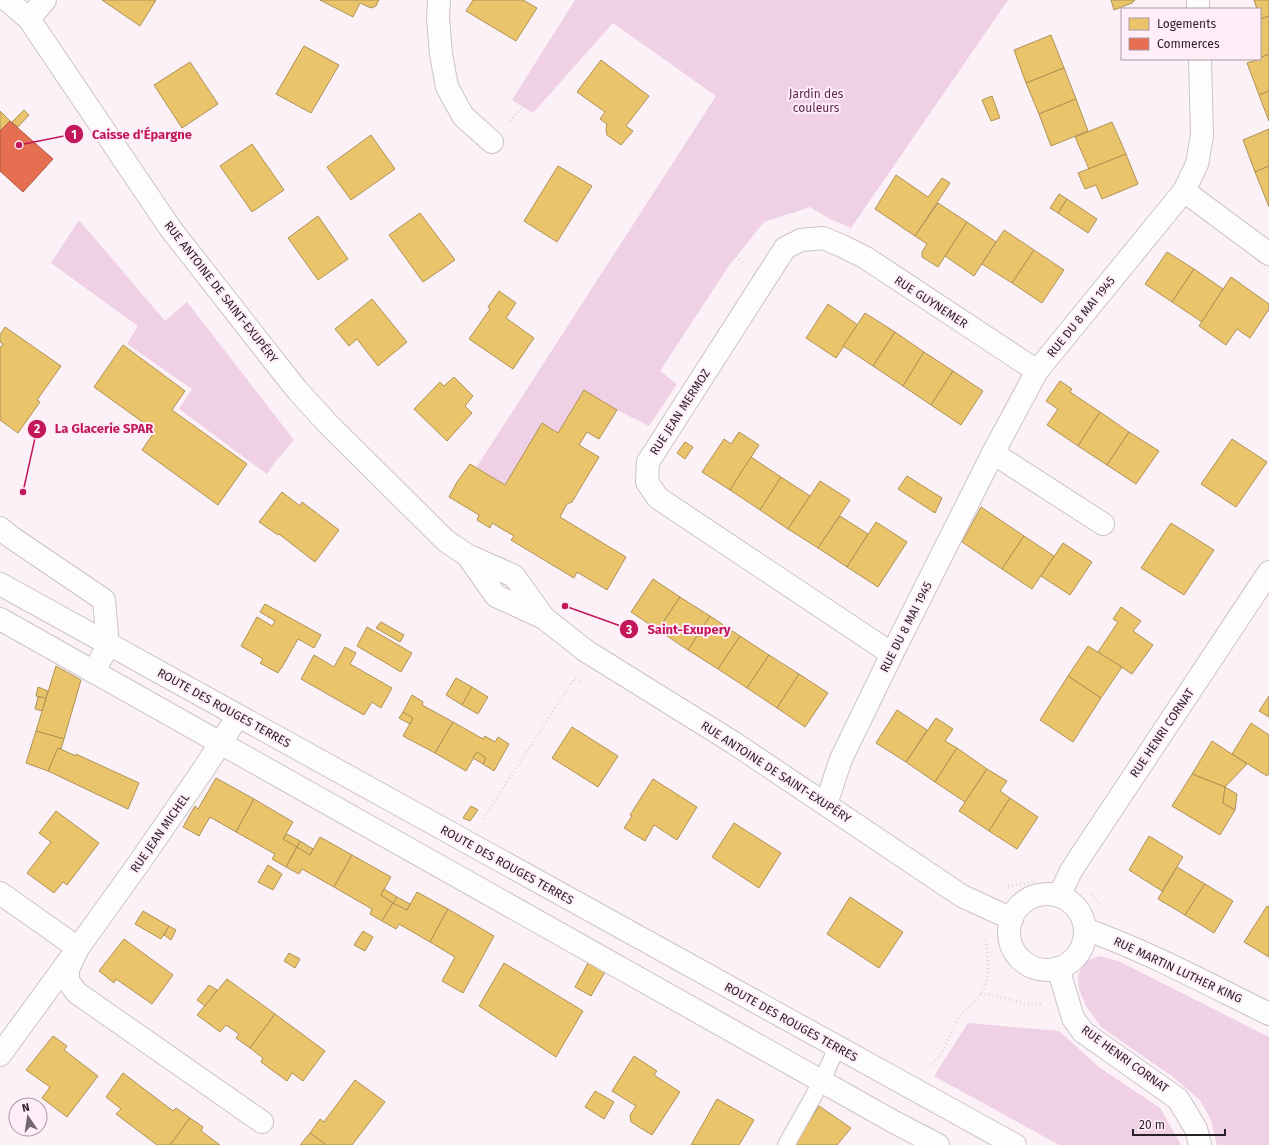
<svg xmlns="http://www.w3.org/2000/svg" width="1269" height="1145" viewBox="0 0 1269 1145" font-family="'Fira Sans',sans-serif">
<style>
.green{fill:#efd0e5}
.homes{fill:#e9c46a;stroke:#af9256}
.shops{fill:#e76f51;stroke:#ae5744}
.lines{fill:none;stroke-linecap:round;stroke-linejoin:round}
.service-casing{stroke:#ccc3c9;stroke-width:18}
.minor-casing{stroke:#ccc3c9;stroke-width:24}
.primary-casing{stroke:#ccc3c9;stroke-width:24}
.path{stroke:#dcd9db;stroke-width:2.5;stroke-dasharray:1 3;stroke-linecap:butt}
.service{stroke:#fefdfe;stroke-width:16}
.minor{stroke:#fefdfe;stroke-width:22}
.primary{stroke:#fefdfe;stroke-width:22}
.labels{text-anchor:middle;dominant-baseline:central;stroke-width:4;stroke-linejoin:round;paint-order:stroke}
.park-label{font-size:12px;fill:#602550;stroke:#ffedf8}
.street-label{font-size:12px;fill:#291f26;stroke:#ffedf8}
.leader{fill:none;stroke:#c2185b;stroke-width:1.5}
.callout-dot{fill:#c2185b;stroke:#ffedf8;stroke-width:1.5}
.mark-label{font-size:12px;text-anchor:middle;font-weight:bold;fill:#fff}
.callout-label{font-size:13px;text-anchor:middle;font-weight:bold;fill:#c2185b;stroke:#ffedf8;stroke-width:4;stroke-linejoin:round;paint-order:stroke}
</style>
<rect width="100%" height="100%" fill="#fbf1f7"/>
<!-- green -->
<g class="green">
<path d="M575,0H1008L851,228L830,219L810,207L764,222L730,264L660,371L677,384L649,426L617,410L584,390L558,433L543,423L505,485L476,468L716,96L613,23L533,113L512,100Z"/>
<path d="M79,220L165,321L187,302L294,440L276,461L267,474L179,409L192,389L127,344L138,326L51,263Z"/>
<path d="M1099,956L1118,961L1269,1037V1145H1217L1211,1120L1200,1100L1173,1077L1101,1027L1086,1006L1079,989L1078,977L1082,965L1089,960Z"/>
<path d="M968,1023L1059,1031L1100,1068L1160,1108L1181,1145H1059L934,1076Z"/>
</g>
<!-- homes -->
<g class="homes">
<path d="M102,0H156L140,26Z"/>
<path d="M320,0H379L376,6L371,8L360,3L353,17Z"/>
<path d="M473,0H523L537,8L516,41L466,11Z"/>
<path d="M1111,0H1135L1132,3L1114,10Z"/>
<path d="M1254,0H1269V16L1261,19L1260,9H1257Z"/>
<path d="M1269,16V54L1260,58V19Z"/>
<path d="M1051,35L1064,68L1026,83L1014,50Z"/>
<path d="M304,46L339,65L311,113L276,94Z"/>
<path d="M1269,54V91L1259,95L1247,63L1260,59V58Z"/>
<path d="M601,60L649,96L626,126L633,131L621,145L607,135L606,130L607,124L600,119L605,112L577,92Z"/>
<path d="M190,62L218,104L182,128L154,85Z"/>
<path d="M1064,68L1076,99L1039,114L1026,83Z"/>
<path d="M1269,91V121L1259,95Z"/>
<path d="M992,96L1000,118L991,121L982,100Z"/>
<path d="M1076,99L1088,131L1051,146L1039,114Z"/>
<path d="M24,110L29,115L18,127L12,122Z"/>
<path d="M0,111L10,121L0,131Z"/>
<path d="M1112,122L1126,154L1089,169L1075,137Z"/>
<path d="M1269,129V166L1255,172L1243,140Z"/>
<path d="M371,135L395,169L351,200L327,167Z"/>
<path d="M252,144L284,190L252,212L220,166Z"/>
<path d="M1126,154L1138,184L1102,199L1096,185L1085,189L1078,173Z"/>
<path d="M558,166L592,186L557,242L524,221Z"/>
<path d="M1269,166V207L1255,172Z"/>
<path d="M896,175L928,197L942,178L950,183L915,236L875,209Z"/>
<path d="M1059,194L1067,199L1058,213L1050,208Z"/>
<path d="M1067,199L1097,219L1088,233L1058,213Z"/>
<path d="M938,203L967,222L938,267L922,257V252L927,244L915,236Z"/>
<path d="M420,213L455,260L423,282L389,235Z"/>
<path d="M318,216L348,259L318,280L288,238Z"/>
<path d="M967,222L996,242L974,276L945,256Z"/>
<path d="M1004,230L1034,250L1012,283L982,264Z"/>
<path d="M1034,250L1064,270L1042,303L1012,283Z"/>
<path d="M1167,252L1194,269L1172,302L1145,284Z"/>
<path d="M1194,269L1223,289L1202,322L1172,302Z"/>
<path d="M1231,277L1269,304V309L1250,338L1237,329L1226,345L1199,326Z"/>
<path d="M499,291L516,303L506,318L534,338L513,369L469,339L490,309L488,307Z"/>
<path d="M372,299L407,342L378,366L357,339L349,346L335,329Z"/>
<path d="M828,304L858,325L836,358L806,338Z"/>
<path d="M865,313L895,332L873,366L843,346Z"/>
<path d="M5,327L61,366L37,400L40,402L18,433L0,420V348L3,344L0,342V335Z"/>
<path d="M895,332L924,352L903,386L873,366Z"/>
<path d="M123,345L185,391L172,410L247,464L218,505L142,450L155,431L94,387Z"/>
<path d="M924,352L953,371L931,405L903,386Z"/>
<path d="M953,371L983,391L961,425L931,405Z"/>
<path d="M454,377L473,396L465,406L472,413L447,441L414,409L440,382L444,386Z"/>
<path d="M1060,381L1072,389L1070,392L1100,412L1078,446L1047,425L1058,409L1046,401Z"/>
<path d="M584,390L617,410L599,439L587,432L579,445L599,457L572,502L567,504L560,517L626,557L607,590L577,572L574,578L511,540L514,536L492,523L490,528L477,520L479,515L449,497L457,482L470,464L505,485L542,423L558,433Z"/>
<path d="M1100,412L1129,432L1107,465L1078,446Z"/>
<path d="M739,432L759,445L730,490L702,472L724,439L731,444Z"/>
<path d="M1129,432L1159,451L1136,484L1107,465Z"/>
<path d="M1232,439L1267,462L1236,507L1201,484Z"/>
<path d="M685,442L693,447L685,459L677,453Z"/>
<path d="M751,457L781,477L760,510L730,490Z"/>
<path d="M907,476L942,498L935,513L898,489Z"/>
<path d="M781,477L810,496L788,529L760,510Z"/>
<path d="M820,481L850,500L818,548L788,529Z"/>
<path d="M282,492L300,506L302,502L339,530L315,562L279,534L278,535L259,522Z"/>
<path d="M981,507L1024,536L1002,569L962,542Z"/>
<path d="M840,516L868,534L847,567L818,548Z"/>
<path d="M876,522L907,542L878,587L847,567Z"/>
<path d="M1171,523L1214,550L1184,595L1141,568Z"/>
<path d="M1024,536L1054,556L1032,589L1002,569Z"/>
<path d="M1063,543L1092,562L1070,595L1041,576Z"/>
<path d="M653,579L680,597L658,630L631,612Z"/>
<path d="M680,597L710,616L688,650L658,630Z"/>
<path d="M265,604L321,635L314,648L298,639L281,669H280L278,673L260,663L263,659L241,646L257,617L272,626L275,621L260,612Z"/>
<path d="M1121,607L1141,621L1133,631L1153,645L1132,674L1098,652L1118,622L1113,619Z"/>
<path d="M710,616L740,636L718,669L688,650Z"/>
<path d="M381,622L404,635L400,642L376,628Z"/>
<path d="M367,627L412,653L401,672L357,646Z"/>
<path d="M740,636L769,655L747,688L718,669Z"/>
<path d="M1088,646L1122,667L1101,698L1068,676Z"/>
<path d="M345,647L356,653L350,664L392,688L381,708L372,702L364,715L301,679L314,655L334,667Z"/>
<path d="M769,655L799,674L777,708L747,688Z"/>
<path d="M56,666L81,680L64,739L36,731Z"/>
<path d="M799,674L828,693L805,727L777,708Z"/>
<path d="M1068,676L1101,698L1073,742L1040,720Z"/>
<path d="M456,678L472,687L462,705L446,695Z"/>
<path d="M38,687L48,691L46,698L36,696Z"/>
<path d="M472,687L488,697L478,714L462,705Z"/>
<path d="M412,695L423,702L422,705L453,722L435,753L403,736L413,718L403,712Z"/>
<path d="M1269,696V717L1259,711Z"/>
<path d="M38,697L46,698L42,711L35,709Z"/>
<path d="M897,710L927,730L906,762L876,743Z"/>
<path d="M403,712L413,718L410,724L399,718Z"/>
<path d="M936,718L953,729L945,741L957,748L935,782L906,762Z"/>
<path d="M453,722L483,739L485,736L495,742L498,737L509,744L494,771L483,764L486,758L477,752L466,771L435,753Z"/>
<path d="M1251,723L1269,735V773L1267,776L1232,754Z"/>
<path d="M572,727L618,756L598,787L552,758Z"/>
<path d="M36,731L64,739L61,749L58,748L48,771L26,763Z"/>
<path d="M1212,741L1247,764L1225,787L1192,774Z"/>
<path d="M58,748L76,756V754L139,783L128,809L48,771Z"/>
<path d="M957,748L987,769L965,802L935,782Z"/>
<path d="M477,752L486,758L483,764L473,758Z"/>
<path d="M987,769L1007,781L1000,791L1010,798L989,831L959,811Z"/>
<path d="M1192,774L1225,787L1223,803L1235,810L1220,835L1172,806Z"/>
<path d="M216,778L254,799L236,832L210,817L199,836L183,827L195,806L198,809Z"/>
<path d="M653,779L697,807L677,840L654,825L645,841L624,828L632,816L630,815Z"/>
<path d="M1225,787L1237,794L1235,810L1223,803Z"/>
<path d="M1010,798L1038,817L1017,849L989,831Z"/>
<path d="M254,799L293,822L283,839L297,847L286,867L272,859L275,854L236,832Z"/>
<path d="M471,806L478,810L470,821L463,818Z"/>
<path d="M56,811L99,843L67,885L63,882L54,893L27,873L51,842L39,833Z"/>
<path d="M734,823L781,853L759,888L712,857Z"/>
<path d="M287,834L300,841L297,847L283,839Z"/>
<path d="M1149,836L1183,857L1162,891L1129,870Z"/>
<path d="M320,837L352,855L334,887L302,869L299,874L286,867L297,847L310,855Z"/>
<path d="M300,841L313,849L310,855L297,847Z"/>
<path d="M352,855L391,877L381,895L393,903L382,921L370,914L372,909L334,887Z"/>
<path d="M268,865L282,874L273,890L258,882Z"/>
<path d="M1177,867L1205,884L1185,915L1158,899Z"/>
<path d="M1205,884L1233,901L1214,933L1185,915Z"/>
<path d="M384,889L397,897L393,903L381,895Z"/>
<path d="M417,892L448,909L430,942L399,924L396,929L382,921L393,903L407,910Z"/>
<path d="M397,897L410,904L407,910L393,903Z"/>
<path d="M850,897L903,932L879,968L827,934Z"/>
<path d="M1267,906L1269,907V957L1244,942Z"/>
<path d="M448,909L494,936L463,993L442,981L455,957L430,942Z"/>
<path d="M143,911L169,926L161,939L135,924Z"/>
<path d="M169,926L176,930L171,940L164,935Z"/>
<path d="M363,931L373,937L365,951L354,945Z"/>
<path d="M124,939L173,975L152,1004L116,979L114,983L99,971Z"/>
<path d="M289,953L300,959L295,968L284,961Z"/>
<path d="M504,963L583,1011L556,1057L479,1006Z"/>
<path d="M588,963L605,972L591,996L575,987Z"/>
<path d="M227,979L275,1014L250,1048L236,1038L239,1034L226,1025L220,1032L197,1015Z"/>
<path d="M209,985L217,990L205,1006L197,1000Z"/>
<path d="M275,1014L325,1051L303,1081L292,1073L287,1081L261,1062L263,1058L250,1048Z"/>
<path d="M53,1036L67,1046L64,1050L98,1076L67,1117L42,1098L50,1087L26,1070Z"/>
<path d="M634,1056L657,1071L654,1075L680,1092L652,1135L631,1122L630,1115L636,1106L612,1091Z"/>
<path d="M123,1073L173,1111L176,1108L190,1118L170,1145H157L116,1114L121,1109L106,1097Z"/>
<path d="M355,1080L385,1102L352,1145H326L310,1133L320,1119L324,1122Z"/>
<path d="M595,1091L614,1102L604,1119L585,1107Z"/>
<path d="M717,1099L754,1120L739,1145H691Z"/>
<path d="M819,1106L851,1128L837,1145H794Z"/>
<path d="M190,1118L203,1127L201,1131L220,1145H170Z"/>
<path d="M310,1133L326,1145H300Z"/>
</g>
<!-- shops -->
<path class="shops" d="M10,121L53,159L23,192L0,171V131Z"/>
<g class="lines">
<defs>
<path id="service" d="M786,1145L822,1081L837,1047"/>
<g id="minor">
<path d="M7,0L29,19L170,228L274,361L298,391L328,424L446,541L467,555L514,576L544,618"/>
<path d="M439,0L438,18L441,54L447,87L463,116L492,142"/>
<path d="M1198,0V9"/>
<path d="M29,19L45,0"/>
<path d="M1184,191L1269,254"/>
<path d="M993,453L1103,524"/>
<path d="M0,528L11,537L104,600L108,645L94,672"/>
<path d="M467,555L496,596L544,618L586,651L734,743L962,896L1012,919"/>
<path d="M892,654L658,498L647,482L648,462L785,248L801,240L823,238L842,246L866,258L1037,371"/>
<path d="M238,716L203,770L139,863L78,948L68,969V981L77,993L262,1122"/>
<path d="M826,804L841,759L892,654L993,453L1037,371L1184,191L1197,164L1202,136L1200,59"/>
<path d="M0,893L78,948L0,1055"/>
<circle cx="1047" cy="932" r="38"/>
<path d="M1059,896L1071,871L1080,857L1269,572"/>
<path d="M1085,929C1149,952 1208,984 1269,1014"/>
<path d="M1058,968L1073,1018L1083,1032L1178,1099L1196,1129L1200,1145"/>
</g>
<g id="primary">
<path d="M0,584L1015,1145"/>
<path d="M0,619L894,1122L938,1145"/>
</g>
</defs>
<!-- service casing -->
<use href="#service" class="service-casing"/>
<!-- minor casing -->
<use href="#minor" class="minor-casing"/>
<!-- primary casing -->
<use href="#primary" class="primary-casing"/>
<!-- path -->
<g class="path">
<path d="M736,0L776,25L792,17L839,0"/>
<path d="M792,0L756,56L746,76L739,98V122L745,148L764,178L796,213"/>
<path d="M744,79L676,177L675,195L684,208L744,264"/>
<path d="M510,121L569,57L613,0"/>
<path d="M483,819L574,679L581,682"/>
<path d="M1008,886L1022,884L1036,881"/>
<path d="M1091,894L1099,904"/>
<path d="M1089,979L1101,964"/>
<path d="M981,993L1029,1004H1042"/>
<path d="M930,1067C933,1063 937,1059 940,1055C947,1044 951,1031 958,1019C964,1009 974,1004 981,994C991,978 988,955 985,937"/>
<path d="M1204,1088L1269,1087"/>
<path d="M984,1096L1119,1091"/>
</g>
<!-- service -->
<use href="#service" class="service"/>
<!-- minor -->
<use href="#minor" class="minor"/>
<!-- primary -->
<use href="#primary" class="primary"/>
</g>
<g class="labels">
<!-- park labels -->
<g class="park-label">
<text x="816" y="94">Jardin des<tspan x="816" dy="14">couleurs</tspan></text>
</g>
<!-- street labels -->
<g class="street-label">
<text transform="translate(221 292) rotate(52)">RUE ANTOINE DE SAINT-EXUPÉRY</text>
<text transform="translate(931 302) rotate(33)">RUE GUYNEMER</text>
<text transform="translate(1081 317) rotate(-51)">RUE DU 8 MAI 1945</text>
<text transform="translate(680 412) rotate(-57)">RUE JEAN MERMOZ</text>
<text transform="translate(906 627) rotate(-63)">RUE DU 8 MAI 1945</text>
<text transform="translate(224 708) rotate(29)">ROUTE DES ROUGES TERRES</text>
<text transform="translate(1162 733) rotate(-56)">RUE HENRI CORNAT</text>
<text transform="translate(776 772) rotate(33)">RUE ANTOINE DE SAINT-EXUPÉRY</text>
<text transform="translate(160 833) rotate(-55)">RUE JEAN MICHEL</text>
<text transform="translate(507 865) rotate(29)">ROUTE DES ROUGES TERRES</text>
<text transform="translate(1178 970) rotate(25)">RUE MARTIN LUTHER KING</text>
<text transform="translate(791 1022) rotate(29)">ROUTE DES ROUGES TERRES</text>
<text transform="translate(1125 1059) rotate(36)">RUE HENRI CORNAT</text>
</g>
</g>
<!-- callouts -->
<path class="leader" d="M19 145L74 134M23 492L37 429M565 606L629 629"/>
<g class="callout-dot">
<circle cx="19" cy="145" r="4"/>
<circle cx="23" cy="492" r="4"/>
<circle cx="565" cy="606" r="4"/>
<circle cx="74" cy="134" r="10"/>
<circle cx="37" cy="429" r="10"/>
<circle cx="629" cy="629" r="10"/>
</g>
<g class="mark-label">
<text x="74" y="139">1</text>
<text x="37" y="433">2</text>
<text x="629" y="634">3</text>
</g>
<g class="callout-label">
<text x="142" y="139">Caisse d'Épargne</text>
<text x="104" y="433">La Glacerie SPAR</text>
<text x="689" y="634">Saint-Exupery</text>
</g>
<!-- legend -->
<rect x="1121" y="8" width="140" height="52" fill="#ffedf8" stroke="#a99ba4"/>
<rect x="1129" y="18" width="20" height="12" fill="#e9c46a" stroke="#a99ba4"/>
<text x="1157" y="28" font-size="12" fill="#291f26">Logements</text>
<rect x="1129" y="38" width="20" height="12" fill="#e76f51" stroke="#a99ba4"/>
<text x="1157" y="48" font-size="12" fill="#291f26">Commerces</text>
<!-- north arrow -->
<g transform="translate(28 1117) rotate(347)"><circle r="19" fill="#ffedf8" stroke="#a99ba4"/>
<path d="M0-3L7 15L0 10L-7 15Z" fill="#72686f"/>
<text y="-6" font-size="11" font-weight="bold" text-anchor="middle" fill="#291f26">N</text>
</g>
<!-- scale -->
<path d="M1133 1129v6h92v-6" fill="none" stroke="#291f26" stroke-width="2"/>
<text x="1139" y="1129" font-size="12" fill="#291f26" stroke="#ffedf8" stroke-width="3" paint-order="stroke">20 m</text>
</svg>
